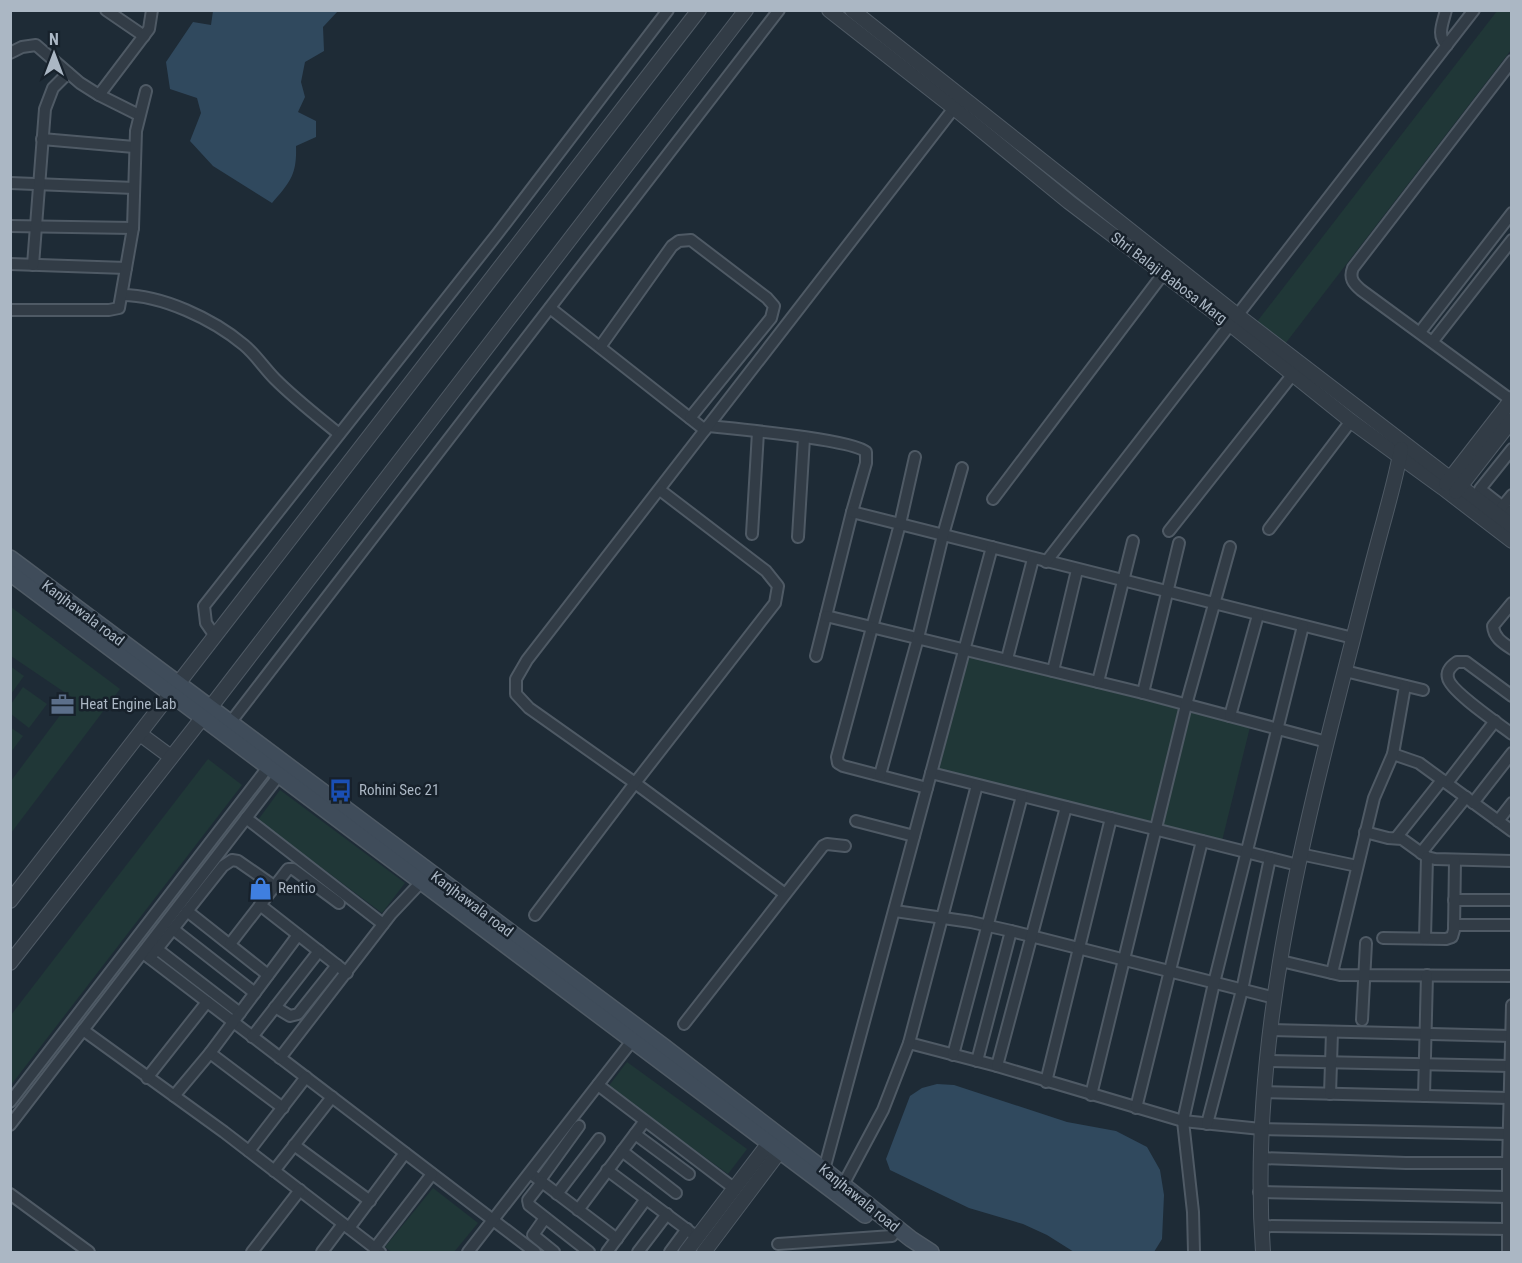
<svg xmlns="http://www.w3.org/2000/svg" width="1522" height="1263" viewBox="0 0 1522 1263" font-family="'Roboto Condensed',sans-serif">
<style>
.green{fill:#203737}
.water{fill:#30495e}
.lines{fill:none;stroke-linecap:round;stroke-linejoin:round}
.minor-casing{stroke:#4f5a65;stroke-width:14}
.tertiary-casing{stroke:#4f5a65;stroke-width:16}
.secondary-casing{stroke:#4f5a65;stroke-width:18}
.minor{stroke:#323c46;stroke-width:10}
.tertiary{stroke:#323c46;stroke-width:14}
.secondary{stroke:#3f4c5a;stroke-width:15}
.labels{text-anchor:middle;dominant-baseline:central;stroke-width:5;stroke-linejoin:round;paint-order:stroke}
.street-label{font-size:15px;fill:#abb7c4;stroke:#17212b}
.poi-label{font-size:15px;fill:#abb7c4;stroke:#17212b;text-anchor:start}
</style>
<rect width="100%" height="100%" fill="#1e2b36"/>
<!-- green -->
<g class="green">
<path d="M1497,11H1511V50L1285,344L1256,323Z"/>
<path d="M11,607L120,689L11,833V781L73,698L11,656Z"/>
<path d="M966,655L1250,727L1222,841L936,771Z"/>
<path d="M10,666L24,676L11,694H10Z"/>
<path d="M23,687L47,704L29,728L11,714V704Z"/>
<path d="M10,727L23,736L11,752H10Z"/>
<path d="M208,759L242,785L11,1085V1015Z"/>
<path d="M280,790L405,883L382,913L258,820Z"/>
<path d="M627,1062L747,1149L728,1174L608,1087Z"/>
<path d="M433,1188L478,1223L454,1252H392L385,1247Z"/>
</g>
<!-- water -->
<g class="water">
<path d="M213,11H338L323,27L324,51L305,62L301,82L305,97L298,112L316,121V137L296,146C297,175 290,182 272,203L213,166L190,141L201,113L197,98L170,89L166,62L193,22L211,25Z"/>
<path d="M937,1084L954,1085L1067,1122L1116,1131L1147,1147L1160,1170L1164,1195L1162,1239L1154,1252H1074L1047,1235L1023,1224L969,1208L890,1170L886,1159L910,1096L922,1088Z"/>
</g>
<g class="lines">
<defs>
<g id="minor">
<path d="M106,10L144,36"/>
<path d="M1446,10C1443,23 1436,36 1447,45"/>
<path d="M10,53L22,47L36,45L80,83L99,95L139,115"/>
<path d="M99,95L149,29L152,10"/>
<path d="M42,139L134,147"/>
<path d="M10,183L134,188"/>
<path d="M10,226L133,228"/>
<path d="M10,264L126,268"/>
<path d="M33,265L45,109L53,88L68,73"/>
<path d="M122,295C162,295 213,319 244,345C256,355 264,368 275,379C295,399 317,416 339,434"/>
<path d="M550,308L705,430"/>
<path d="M10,310H109L119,308L133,228L136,131L146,91"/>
<path d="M1420,332L1512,213"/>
<path d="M1433,341L1512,240"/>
<path d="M600,347L672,246L679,241L691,240L767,298L774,306L771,318L690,418"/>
<path d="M1511,400L1361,290C1353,283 1349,278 1353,268L1512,61"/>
<path d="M708,426C735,429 852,439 866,452V463L852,512L816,656"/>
<path d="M1512,449L1480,489L1512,514"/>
<path d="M915,457L900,524L837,757L838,763L843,766L927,788"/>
<path d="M993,499L1163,274"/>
<path d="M1502,507L1512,495"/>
<path d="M852,512L1353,638"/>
<path d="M1269,529L1351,421"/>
<path d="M1169,531L1293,374"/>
<path d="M752,534L758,432"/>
<path d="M798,537L804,438"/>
<path d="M1046,562L1474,10"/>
<path d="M1512,603L1493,626C1494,638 1503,643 1512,649"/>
<path d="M826,616L1143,693L1327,742"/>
<path d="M215,636L206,623L204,606L498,233L668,10"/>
<path d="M1007,659L1033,559"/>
<path d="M1053,671L1077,570"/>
<path d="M1345,671L1423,690"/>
<path d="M1098,682L1133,541"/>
<path d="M1143,693L1179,543"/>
<path d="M1512,696L1466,662H1457C1451,666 1446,671 1448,678C1450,691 1499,724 1512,734"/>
<path d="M1230,716L1258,615"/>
<path d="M230,723L779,10"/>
<path d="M1393,754L1419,763L1512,831"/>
<path d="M931,773L1298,865"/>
<path d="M880,775L918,638L943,535L962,468"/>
<path d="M1447,783L1495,721"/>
<path d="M1473,803L1512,753"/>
<path d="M246,818L383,924"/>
<path d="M856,821L914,836"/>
<path d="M1498,821L1512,803"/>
<path d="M1365,832L1388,838L1402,839L1427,857L1435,859L1512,861"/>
<path d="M1396,838L1442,780"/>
<path d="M1421,853L1466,797"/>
<path d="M1300,854L1357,866"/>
<path d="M785,894L635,783L529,708L516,694V679L527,660L954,108"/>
<path d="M1454,900H1512"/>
<path d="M260,905L347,973"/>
<path d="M187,911L268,975"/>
<path d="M895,911L971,922L1011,931L1275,998"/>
<path d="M535,915L635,783L775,603L778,586L766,571L660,490"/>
<path d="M1454,925H1512"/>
<path d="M173,929L255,993"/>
<path d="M1383,938L1446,939L1452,937L1454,930L1455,860"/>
<path d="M1425,938L1427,857"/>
<path d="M230,944L288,869H293L339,903"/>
<path d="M157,949L240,1013"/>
<path d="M143,953L535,1252"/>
<path d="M150,958L223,866L232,860L238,861L274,886"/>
<path d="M1281,961L1340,975L1512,976"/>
<path d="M1332,973L1374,798L1393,754L1405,686"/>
<path d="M275,1007L290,1016L298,1014L337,965"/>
<path d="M1362,1020L1366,943"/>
<path d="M684,1024L823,846L827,844L845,846"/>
<path d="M83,1030L224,1132L380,1252"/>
<path d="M1271,1030L1511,1036"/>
<path d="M252,1037L319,951"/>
<path d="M909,1043L997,1066L1183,1121L1261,1129L1508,1134"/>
<path d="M210,1053L283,1108"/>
<path d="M953,1055L1022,796"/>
<path d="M280,1058L391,914L425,878"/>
<path d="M977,1061L1011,931"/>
<path d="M1267,1061L1510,1066"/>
<path d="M997,1066L1066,807"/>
<path d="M147,1078L207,1002"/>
<path d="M1046,1082L1111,818"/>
<path d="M598,1085L735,1189"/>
<path d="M1264,1092L1509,1098"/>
<path d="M1330,1094L1332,1032"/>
<path d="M1091,1095L1186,705L1230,547"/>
<path d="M174,1096L210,1053L298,935"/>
<path d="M1424,1096L1427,975"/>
<path d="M10,1102L269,766"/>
<path d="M1136,1108L1202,841"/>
<path d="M1207,1124L1242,990L1270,858"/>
<path d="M10,1125L280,774"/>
<path d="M635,1134L689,1174"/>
<path d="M294,1145L370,1201"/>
<path d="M249,1151L306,1077"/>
<path d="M622,1151L676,1193"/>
<path d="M1260,1158L1406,1163H1508"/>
<path d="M607,1170L697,1237"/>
<path d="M824,1170L992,547"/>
<path d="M274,1171L332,1097"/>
<path d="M530,1173L617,1239"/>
<path d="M540,1180L579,1126"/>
<path d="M542,1182L528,1200L529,1205L589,1252"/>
<path d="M843,1185L883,1110L909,1043L977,785"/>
<path d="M1259,1192L1508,1197"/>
<path d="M10,1194L89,1252"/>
<path d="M557,1194L599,1139"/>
<path d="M578,1210L644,1122"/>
<path d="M545,1218L533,1235L554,1252"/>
<path d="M1261,1226L1508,1229"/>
<path d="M349,1228L405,1153"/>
<path d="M778,1244L892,1236"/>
<path d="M375,1248L432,1174"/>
<path d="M252,1252L300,1190"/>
<path d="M322,1252L343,1224"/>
<path d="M468,1252L635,1037"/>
<path d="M607,1252L646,1199"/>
<path d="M638,1252L667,1214"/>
<path d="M670,1252L687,1229"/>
<path d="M1194,1252L1193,1212L1183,1121L1214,983L1303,626"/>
<path d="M1508,1252V1163L1512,1005"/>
</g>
<g id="tertiary">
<path d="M829,10L954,108L1069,202L1230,324L1351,421L1443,488L1512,541"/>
<path d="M852,10L1237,315L1512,526"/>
<path d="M1446,484L1512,399"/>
<path d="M1456,492L1512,420"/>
<path d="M140,734L171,757"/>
<path d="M10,901L699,10"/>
<path d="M10,963L203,717L746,10"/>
<path d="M686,1252L775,1135"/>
<path d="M704,1252L786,1143"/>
<path d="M1263,1252C1248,1045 1302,838 1353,639C1363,599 1373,560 1384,520C1390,497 1397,473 1401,449"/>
</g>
<g id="secondary">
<path d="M10,558L663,1046L824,1170L911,1239L931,1252"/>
<path d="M10,573L865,1215"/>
</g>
</defs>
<!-- minor casing -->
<use href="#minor" class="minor-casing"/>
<!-- tertiary casing -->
<use href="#tertiary" class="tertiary-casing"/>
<!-- secondary casing -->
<use href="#secondary" class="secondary-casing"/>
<!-- minor -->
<use href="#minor" class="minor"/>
<!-- tertiary -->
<use href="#tertiary" class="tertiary"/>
<!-- secondary -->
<use href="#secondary" class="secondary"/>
</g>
<!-- icons -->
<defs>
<symbol id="office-bare" viewBox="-9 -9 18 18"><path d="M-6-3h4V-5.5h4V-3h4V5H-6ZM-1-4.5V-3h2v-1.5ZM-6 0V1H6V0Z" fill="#5c6f8a" stroke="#17212b" stroke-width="2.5" paint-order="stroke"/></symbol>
<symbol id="bus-bare" viewBox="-9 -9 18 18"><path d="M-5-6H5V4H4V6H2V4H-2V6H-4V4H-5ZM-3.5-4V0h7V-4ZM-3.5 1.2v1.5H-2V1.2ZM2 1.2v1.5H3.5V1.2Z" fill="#1a4fb4" stroke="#17212b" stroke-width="2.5" paint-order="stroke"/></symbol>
<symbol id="shop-bare" viewBox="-9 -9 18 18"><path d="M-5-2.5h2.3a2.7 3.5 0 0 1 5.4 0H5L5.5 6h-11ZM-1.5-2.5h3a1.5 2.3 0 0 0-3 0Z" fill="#3f7fe0" stroke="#17212b" stroke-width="2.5" paint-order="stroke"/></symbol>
</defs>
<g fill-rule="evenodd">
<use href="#office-bare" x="46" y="688" width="33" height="33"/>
<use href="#bus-bare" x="324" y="774" width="33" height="33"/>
<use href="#shop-bare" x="244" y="872" width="33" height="33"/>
</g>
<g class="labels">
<!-- street labels -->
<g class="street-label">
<text transform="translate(1169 278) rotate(37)">Shri Balaji Babosa Marg</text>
<text transform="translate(83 613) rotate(37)">Kanjhawala road</text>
<text transform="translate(472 904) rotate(37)">Kanjhawala road</text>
<text transform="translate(859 1198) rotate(39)">Kanjhawala road</text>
</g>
<!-- poi labels -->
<g class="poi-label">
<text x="80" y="704">Heat Engine Lab</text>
<text x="359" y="790">Rohini Sec 21</text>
<text x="278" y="888">Rentio</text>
</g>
</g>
<!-- border -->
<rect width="1522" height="1263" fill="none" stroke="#abb7c4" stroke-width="24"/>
<!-- north arrow -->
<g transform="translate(54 54)" stroke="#17212b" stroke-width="4.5" paint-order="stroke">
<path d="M0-4.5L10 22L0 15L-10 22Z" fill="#abb7c4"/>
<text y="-9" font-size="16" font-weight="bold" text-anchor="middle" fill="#abb7c4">N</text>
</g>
</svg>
